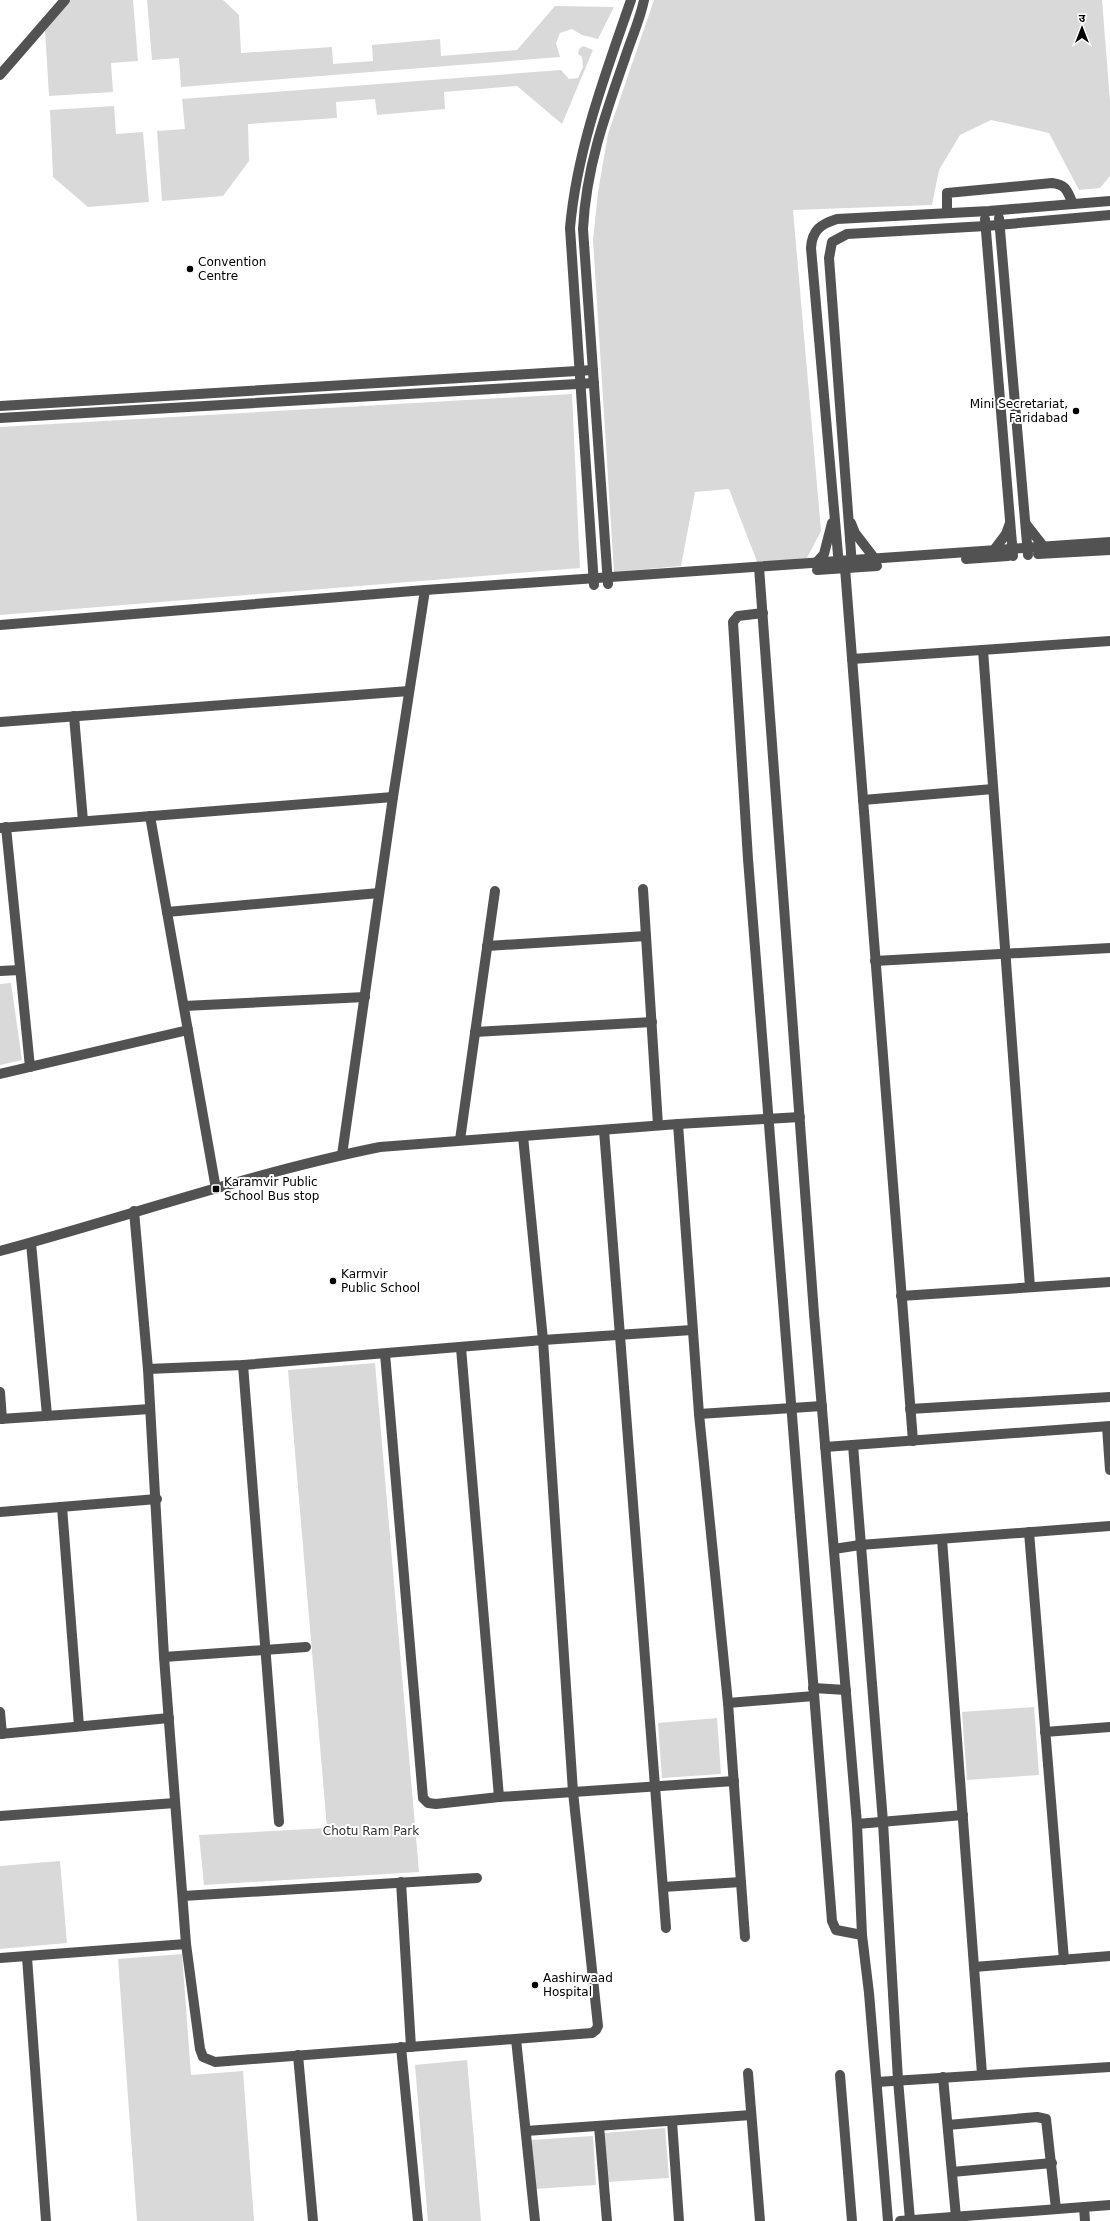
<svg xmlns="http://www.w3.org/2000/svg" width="1110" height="2221" viewBox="0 0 1110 2221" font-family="'DejaVu Sans','Noto Sans Devanagari',sans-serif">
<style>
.green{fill:#d9d9d9}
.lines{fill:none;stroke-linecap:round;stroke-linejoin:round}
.minor{stroke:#525252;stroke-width:10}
.poi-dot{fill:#000;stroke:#fff;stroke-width:1.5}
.labels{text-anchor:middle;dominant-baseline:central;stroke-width:4;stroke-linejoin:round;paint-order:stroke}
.poi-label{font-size:12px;fill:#000;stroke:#fff;text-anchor:start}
.park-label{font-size:12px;fill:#303030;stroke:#fff}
</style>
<rect width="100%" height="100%" fill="#fff"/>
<!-- green -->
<g class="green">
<path d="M69,0H133L138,61L111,63L113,92L49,96L45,30Z"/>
<path d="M147,0H223L239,15L241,53L332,47L333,64L373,61L372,45L440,39L441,56L517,50L555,6L614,7L598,39L582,35L572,29L560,33L556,43L560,57L181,87L179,58L152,60Z"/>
<path d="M654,0H1102L1110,101V176L1100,188L1079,190L1049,133L991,120L960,135L939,170L932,205L793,210L821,531L807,558L758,564L729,489L695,492L681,566L614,572L593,240L598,192L608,134Z"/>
<path d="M583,46L593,50L562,124L517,86L444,92L445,109L377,115L375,99L336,102L337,118L248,124L249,161L223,196L162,201L157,131L185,129L182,99L561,70L569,79L578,78L583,67L582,57L578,54L579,49Z"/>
<path d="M114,106L116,134L143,132L149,202L88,207L53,177L50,110Z"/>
<path d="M572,394L580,568L0,615V427Z"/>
<path d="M11,983L22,1060L0,1065V984Z"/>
<path d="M375,1363L419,1872L204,1885L199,1835L327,1828L288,1370Z"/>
<path d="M1034,1707L1039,1775L967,1780L962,1712Z"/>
<path d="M717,1718L721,1774L662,1778L658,1723Z"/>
<path d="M60,1861L67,1943L0,1949V1866Z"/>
<path d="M182,1954L191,2075L243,2071L254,2221H137L118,1959Z"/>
<path d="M467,2060L481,2221H428L415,2065Z"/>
<path d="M665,2128L669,2178L607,2182L604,2133Z"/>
<path d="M593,2136L596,2185L534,2189L531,2140Z"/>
</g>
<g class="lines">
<!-- minor -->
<g class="minor">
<path d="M0,75L65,0"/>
<path d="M947,213V193L1052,183C1067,185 1067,191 1073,204"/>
<path d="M999,218L1028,555"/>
<path d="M985,219L1013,556"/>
<path d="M0,406L593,370"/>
<path d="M0,418L594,383"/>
<path d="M851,523L855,533L875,559"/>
<path d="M1026,524L1044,547"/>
<path d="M994,550L1006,534L1010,523"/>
<path d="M1038,554L1110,550"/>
<path d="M966,559L1008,556"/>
<path d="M816,563L824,554L832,523"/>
<path d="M839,566L811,248C812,230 821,224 837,219L989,211L1110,201"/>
<path d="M852,566L829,258L832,242L847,234L986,226L1110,215"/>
<path d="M759,567L814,1314L857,1824L862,1935L869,1993L888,2221"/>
<path d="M845,568L913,1441"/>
<path d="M817,570L877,566"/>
<path d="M608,584L583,229C586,168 605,115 625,58C631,39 640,20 644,0"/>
<path d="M594,585L570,228C577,149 605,75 631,0"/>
<path d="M763,613L738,616L733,622L748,859L832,1921L836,1930L862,1935"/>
<path d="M0,625L425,590L1110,542"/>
<path d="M983,650L1030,1287"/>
<path d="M852,659L1110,641"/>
<path d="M74,716L83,821"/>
<path d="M0,722L409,691"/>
<path d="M863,800L993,789"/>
<path d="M150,816L216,1189"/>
<path d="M6,827L30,1067"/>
<path d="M0,828L393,797"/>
<path d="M643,889L658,1125"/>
<path d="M167,912L379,893"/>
<path d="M487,946L646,936"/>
<path d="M875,961L1110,948"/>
<path d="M0,971L20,970"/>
<path d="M184,1006L365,997"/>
<path d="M475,1032L652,1022"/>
<path d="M0,1074L188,1030"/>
<path d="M678,1124L699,1414L728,1703L745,1937"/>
<path d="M604,1130L666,1928"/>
<path d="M460,1140L495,891"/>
<path d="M342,1155L393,797L425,590"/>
<path d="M134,1211L148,1369L164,1657L186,1944L200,2049L203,2057L215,2062L592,2033L596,2030L598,2026L573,1792L543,1340L523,1136"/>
<path d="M31,1243L47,1415"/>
<path d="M0,1251C127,1217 251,1173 380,1147L678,1124L800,1117"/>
<path d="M901,1296L1110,1282"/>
<path d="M461,1348L499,1797"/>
<path d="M385,1354L423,1798L428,1803L436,1804L499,1797L734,1781"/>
<path d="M243,1365L279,1822"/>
<path d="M148,1369L243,1365L543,1340L692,1330"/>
<path d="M0,1392L2,1419"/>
<path d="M910,1409L1110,1397"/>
<path d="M699,1414L822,1406"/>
<path d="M0,1419L150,1409"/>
<path d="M1107,1427L1110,1470"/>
<path d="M853,1445L883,1822L898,2080L910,2220"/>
<path d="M825,1447L1110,1426"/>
<path d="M62,1507L79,1726"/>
<path d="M0,1512L157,1499"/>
<path d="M1029,1532L1064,1960"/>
<path d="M942,1539L982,2074"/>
<path d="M834,1549L860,1545L1110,1526"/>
<path d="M164,1657L306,1647"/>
<path d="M813,1688L846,1690"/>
<path d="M728,1703L814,1696"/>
<path d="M0,1712L2,1734"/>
<path d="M1045,1732L1110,1727"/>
<path d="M0,1734L169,1718"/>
<path d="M0,1816L175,1803"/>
<path d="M857,1824L963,1815"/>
<path d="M401,1882L411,2047"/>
<path d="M663,1887L741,1882"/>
<path d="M183,1896L477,1878"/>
<path d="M27,1957L46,2221"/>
<path d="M0,1958L186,1944"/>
<path d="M974,1967L1110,1956"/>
<path d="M516,2039L535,2221"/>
<path d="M401,2047L418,2221"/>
<path d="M298,2055L313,2221"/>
<path d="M748,2073L760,2221"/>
<path d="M840,2075L852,2221"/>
<path d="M943,2077L956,2217"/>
<path d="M877,2082L1110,2067"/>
<path d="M672,2121L679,2221"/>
<path d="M948,2125L1037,2117L1046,2119L1056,2209"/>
<path d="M599,2126L607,2221"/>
<path d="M526,2131L751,2115"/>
<path d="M952,2172L1052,2163"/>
<path d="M1084,2207L1085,2221"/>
<path d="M900,2221L1110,2205"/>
</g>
</g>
<!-- markers -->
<g class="poi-dot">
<circle cx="190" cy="269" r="4"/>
<circle cx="1076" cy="411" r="4"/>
<rect x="212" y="1185" width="8" height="8" rx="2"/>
<circle cx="333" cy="1281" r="4"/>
<circle cx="535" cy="1985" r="4"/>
</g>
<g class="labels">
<!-- poi labels -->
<g class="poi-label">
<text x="198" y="262">Convention<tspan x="198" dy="14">Centre</tspan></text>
<text x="1068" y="404" text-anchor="end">Mini Secretariat,<tspan x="1068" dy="14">Faridabad</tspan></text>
<text x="224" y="1182">Karamvir Public<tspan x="224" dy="14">School Bus stop</tspan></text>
<text x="341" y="1274">Karmvir<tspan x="341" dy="14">Public School</tspan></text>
<text x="543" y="1978">Aashirwaad<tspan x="543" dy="14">Hospital</tspan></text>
</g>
<!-- park labels -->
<g class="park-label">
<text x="371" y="1831">Chotu Ram Park</text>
</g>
</g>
<!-- north arrow -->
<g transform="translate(1082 28)" stroke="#ffffff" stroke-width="3" paint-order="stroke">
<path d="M0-3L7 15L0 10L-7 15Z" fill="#000000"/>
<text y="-6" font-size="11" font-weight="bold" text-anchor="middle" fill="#000000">उ</text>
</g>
</svg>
